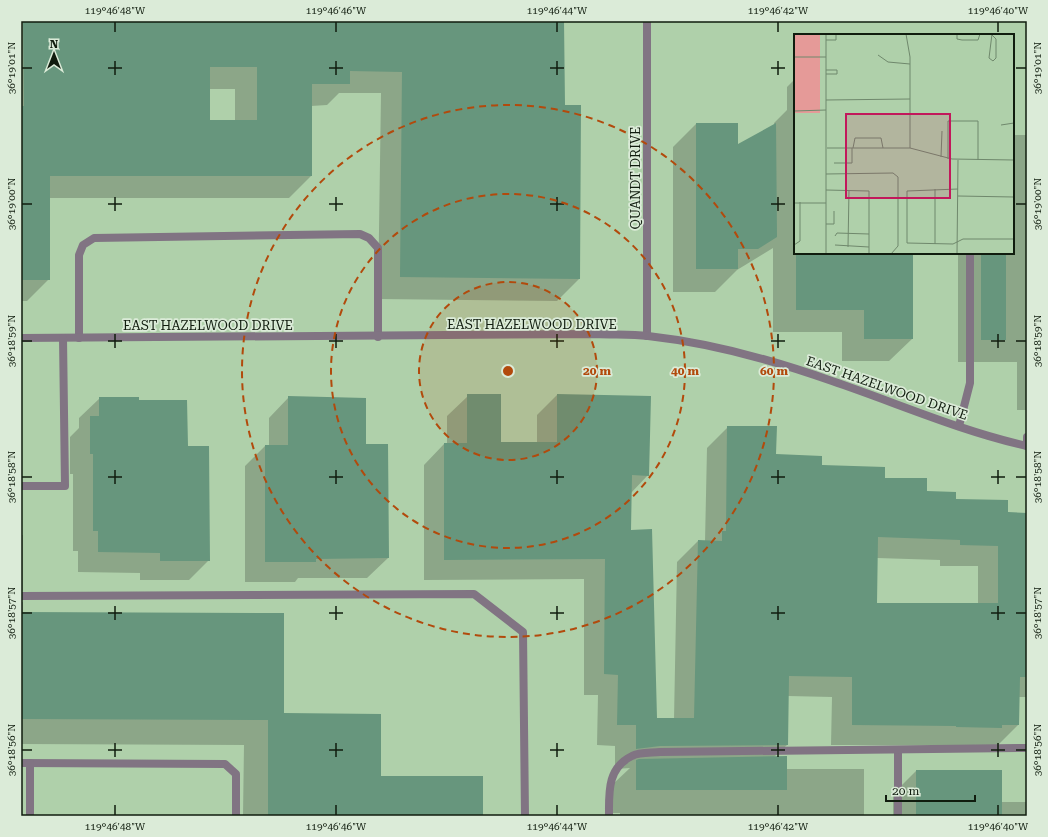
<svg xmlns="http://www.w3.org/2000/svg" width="1048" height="837" viewBox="0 0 1048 837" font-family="'Roboto Serif',serif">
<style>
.shadow{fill:#0003;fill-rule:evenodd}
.building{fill:#67967d;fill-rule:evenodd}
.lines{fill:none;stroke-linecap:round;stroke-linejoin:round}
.lane{stroke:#817483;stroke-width:8}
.street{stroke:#817483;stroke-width:8}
.ticks{fill:none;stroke:#101c0e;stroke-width:1.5}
.ring{fill:none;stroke:#b24a0c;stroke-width:2;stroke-dasharray:7 5}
.labels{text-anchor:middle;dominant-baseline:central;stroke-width:3.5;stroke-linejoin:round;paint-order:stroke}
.street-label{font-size:13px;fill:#101c0e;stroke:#dbebd8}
.inset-road{fill:none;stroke:#6f886c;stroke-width:1}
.view{fill:#c2185b;fill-opacity:0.15;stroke:#c2185b;stroke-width:2}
.inset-edge{fill:none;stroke:#101c0e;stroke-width:2}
.centre{fill:#b24a0c;stroke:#dbebd8;stroke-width:2}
.ring-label{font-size:12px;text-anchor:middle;font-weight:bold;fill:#b24a0c;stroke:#dbebd8;stroke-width:3.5;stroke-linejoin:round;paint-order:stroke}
.neatline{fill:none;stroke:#101c0e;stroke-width:1.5}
.ticks-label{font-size:10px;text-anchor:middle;fill:#101c0e}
</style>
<rect width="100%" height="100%" fill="#afd0aa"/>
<!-- shadow -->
<g class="shadow">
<path d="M21,21H563L564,106L579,279L557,301L378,299L381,93H339L327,105L311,106V176L289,198H49V279L27,301H21ZM209,89H235V121H209Z"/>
<path d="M795,79V253H1013V135H1027V410H1017V362H958V255L912,253V339L889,361H842V332H773V248L737,270L715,292H673V147L696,124L737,146L774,128V123L787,110V87Z"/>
<path d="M557,395L648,475L631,493L630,531L656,719H674L677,562L698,541L705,542L707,448L728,427L775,455L884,478L926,492L1007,513L1027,514V697H1019L1018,725L998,745H831L832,697L788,696L787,745L774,757L786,769H864V816H620V813H613V784L630,768L615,769V746L597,745L598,695H584V579L424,580V465L444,444H447V416L468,396L500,443H537V415ZM877,558L940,560V566H978V604H876Z"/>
<path d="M289,397L365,445L388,558L367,578H298L295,582H245V466L265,446H269V418Z"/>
<path d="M21,398H22L21,445Z"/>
<path d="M100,398L138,401L187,447L209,560L189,580H140V573L78,572V551H73V474H70V437L79,428V418Z"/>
<path d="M21,535H23V590L21,592Z"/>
<path d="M21,602H23V613L283,714L380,777L482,816H243L244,745L21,744Z"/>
<path d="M916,771L1001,802H1027V816H893V794Z"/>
</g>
<!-- building -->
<g class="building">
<path d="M23,21H564L565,105H581L580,279L400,277L402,72L350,71V84H312V176H50V280H21V106H24ZM210,67H257V120H210Z"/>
<path d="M696,123H738V144L776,123L777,237L758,249H738V269H696Z"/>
<path d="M796,253L913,255V339H864V310H796Z"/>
<rect x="981" y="253" width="25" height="87"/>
<path d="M467,394H501V442H557V394L651,396L649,476L632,475L631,530L652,529L657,718H694L698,540L722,541V531H726L727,426H777L776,454L822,456V465L885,467V478H927V491L956,492V499L1008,500V512L1027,513V677H1020L1019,725H1002V728L956,727V726L852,725V677L789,676L788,745L660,746L636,749V725H617L618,675L604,674L605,559L444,560V443H467ZM878,537L960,540V545L998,546V603H877Z"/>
<path d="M288,396L366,398V444H388L389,558L316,559V562H265V445H288Z"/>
<path d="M99,397H139V400H187L188,446H209L210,561H160V553L98,552V531H93V454H90V416H99Z"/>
<path d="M21,612L284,613V713L381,714V776H483V816H268V720L21,719Z"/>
<path d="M787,756V790H636V760L639,759Z"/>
<rect x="916" y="770" width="86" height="46"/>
</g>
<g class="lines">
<!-- lane -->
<g class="lane">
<path d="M79,338V255L83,245L94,238L360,234L369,238L378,248V337"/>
<path d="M959,426L970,383V253"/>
<path d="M1027,446V437"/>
<path d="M21,596L474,594L523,632L525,816"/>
<path d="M898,750V816"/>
<path d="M21,763L225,764L236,774V816"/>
<path d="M30,763V816"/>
<path d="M609,816C609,793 607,768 632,756C639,752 652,753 660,752L1027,748"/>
</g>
<!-- street -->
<g class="street">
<path d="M647,21V336"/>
<path d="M21,338L596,334C613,335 631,334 648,336C711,343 773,360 832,381C897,403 960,431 1027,446"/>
<path d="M21,486H65L63,338"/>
</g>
</g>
<!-- ticks -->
<path class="ticks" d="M115,22V32M336,22V32M557,22V32M778,22V32M998,22V32M115,61V75M336,61V75M557,61V75M778,61V75M22,68H32M108,68H122M329,68H343M550,68H564M771,68H785M1016,68H1026M115,197V211M336,197V211M557,197V211M778,197V211M22,204H32M108,204H122M329,204H343M550,204H564M771,204H785M1016,204H1026M115,334V348M336,334V348M557,334V348M778,334V348M998,334V348M22,341H32M108,341H122M329,341H343M550,341H564M771,341H785M991,341H1005M1016,341H1026M115,470V484M336,470V484M557,470V484M778,470V484M998,470V484M22,477H32M108,477H122M329,477H343M550,477H564M771,477H785M991,477H1005M1016,477H1026M115,606V620M336,606V620M557,606V620M778,606V620M998,606V620M22,613H32M108,613H122M329,613H343M550,613H564M771,613H785M991,613H1005M1016,613H1026M115,743V757M336,743V757M557,743V757M778,743V757M998,743V757M22,750H32M108,750H122M329,750H343M550,750H564M771,750H785M991,750H1005M1016,750H1026M115,805V815M336,805V815M557,805V815M778,805V815M998,805V815"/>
<!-- distance rings -->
<circle cx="508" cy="371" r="89" fill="#b24a0c" fill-opacity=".12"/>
<g class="ring">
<circle cx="508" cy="371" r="89"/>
<circle cx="508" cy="371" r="177"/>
<circle cx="508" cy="371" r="266"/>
</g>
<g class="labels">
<!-- street labels -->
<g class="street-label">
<text transform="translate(635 178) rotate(-90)">QUANDT DRIVE</text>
<text x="532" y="324">EAST HAZELWOOD DRIVE</text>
<text x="208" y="325">EAST HAZELWOOD DRIVE</text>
<text transform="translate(887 388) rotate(19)">EAST HAZELWOOD DRIVE</text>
</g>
</g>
<!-- overview -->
<g transform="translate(794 34)">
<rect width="220" height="220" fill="#afd0aa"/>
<path d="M0,0H26V79H0Z" fill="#e59a98"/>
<path class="inset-road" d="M112,0L116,23V114M163,0V5L168,6H184L186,0M198,0L195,24L199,27L202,24V5L198,1M32,6H42V0M84,21L94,28L116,30M0,23H32M32,36H43V40H32M32,66L116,65M0,77L32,76M207,91L220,89M33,114H116L158,125L220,126M59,114L61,104H87L89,114M147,123L148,97M154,125V87H184V126M40,129H58V114M32,140L99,139L104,143V212L97,220M141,155V210M164,155L113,157V209L159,210L169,205H220M32,156L75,157V220M164,162L220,163M0,169H32M32,190H40V177M41,202L43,199L75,200M0,211L6,207V168M41,211L75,213M54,213L55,156M32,220V0M163,220L164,126"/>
<path class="view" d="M52,80H156V164H52Z"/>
<rect width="220" height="220" class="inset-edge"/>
</g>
<circle cx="508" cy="371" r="6" class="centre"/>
<g class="ring-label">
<text x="597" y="375">20 m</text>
<text x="685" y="375">40 m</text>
<text x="774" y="375">60 m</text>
</g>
<!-- border -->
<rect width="1048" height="837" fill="none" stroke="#dbebd8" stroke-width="44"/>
<!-- north arrow -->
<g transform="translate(54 54)" stroke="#dbebd8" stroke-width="3" paint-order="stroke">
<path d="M0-3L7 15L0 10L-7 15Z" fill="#101c0e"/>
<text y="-6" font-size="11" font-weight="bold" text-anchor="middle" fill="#101c0e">N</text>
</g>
<!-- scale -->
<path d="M886 795v6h89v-6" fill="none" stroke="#101c0e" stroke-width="2"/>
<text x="892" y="795" font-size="12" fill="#101c0e" stroke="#dbebd8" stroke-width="3" paint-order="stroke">20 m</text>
<rect x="22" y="22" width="1004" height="793" class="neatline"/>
<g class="ticks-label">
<text x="115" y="14">119°46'48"W</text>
<text x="336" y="14">119°46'46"W</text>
<text x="557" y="14">119°46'44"W</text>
<text x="778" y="14">119°46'42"W</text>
<text x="998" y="14">119°46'40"W</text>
<text transform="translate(11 68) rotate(-90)" y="4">36°19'01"N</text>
<text transform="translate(1037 68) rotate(-90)" y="4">36°19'01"N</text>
<text transform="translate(11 204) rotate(-90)" y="4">36°19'00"N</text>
<text transform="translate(1037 204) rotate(-90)" y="4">36°19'00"N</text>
<text transform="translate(11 341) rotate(-90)" y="4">36°18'59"N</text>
<text transform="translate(1037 341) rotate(-90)" y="4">36°18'59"N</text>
<text transform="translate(11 477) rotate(-90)" y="4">36°18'58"N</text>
<text transform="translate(1037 477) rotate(-90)" y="4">36°18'58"N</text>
<text transform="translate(11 613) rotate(-90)" y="4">36°18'57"N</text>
<text transform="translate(1037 613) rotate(-90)" y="4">36°18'57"N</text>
<text transform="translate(11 750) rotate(-90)" y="4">36°18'56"N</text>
<text transform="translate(1037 750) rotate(-90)" y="4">36°18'56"N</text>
<text x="115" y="830">119°46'48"W</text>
<text x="336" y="830">119°46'46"W</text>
<text x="557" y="830">119°46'44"W</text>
<text x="778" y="830">119°46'42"W</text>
<text x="998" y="830">119°46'40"W</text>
</g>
</svg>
